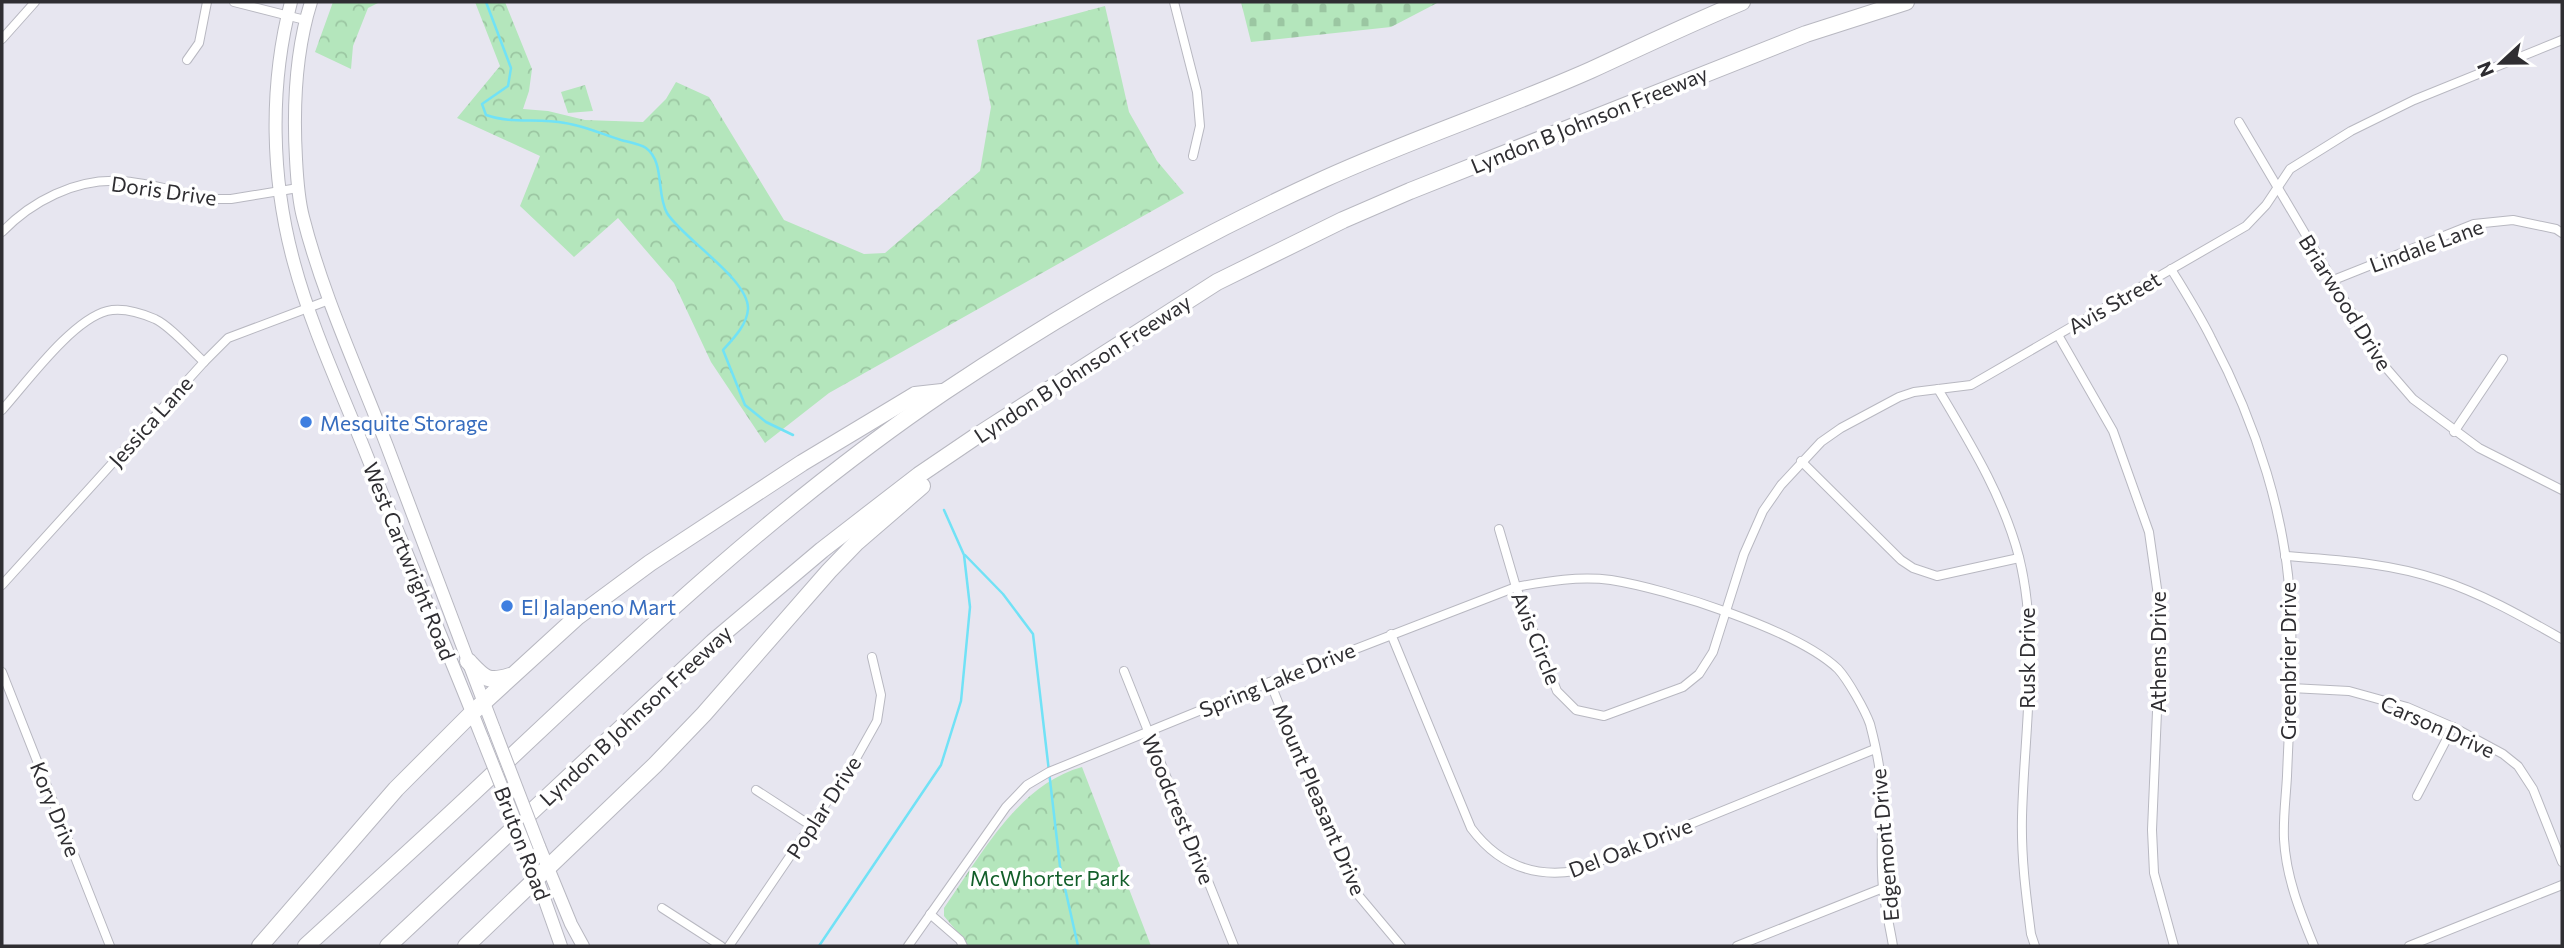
<svg xmlns="http://www.w3.org/2000/svg" width="2564" height="948" viewBox="0 0 2564 948" font-family="Commissioner,sans-serif">
<style>
.forest{fill:url(#forest-crowns)}
.cemetery{fill:url(#cemetery-stones)}
.lines{fill:none;stroke-linecap:round;stroke-linejoin:round}
.stream{stroke:#71e2f6;stroke-width:2.5}
.minor-casing{stroke:#b8b8c1;stroke-width:10}
.secondary-casing{stroke:#b8b8c1;stroke-width:14}
.motorway-casing{stroke:#b8b8c1;stroke-width:18}
.minor{stroke:#fff;stroke-width:8}
.secondary{stroke:#fff;stroke-width:12}
.motorway{stroke:#fff;stroke-width:16}
.secondary-bridge-casing{stroke:#b8b8c1;stroke-width:14;stroke-linecap:butt}
.secondary-bridge{stroke:#fff;stroke-width:12}
.shop-dot{fill:#3f7fe0;stroke:#fff;stroke-width:2.5}
.labels{text-anchor:middle;dominant-baseline:central;stroke-width:7;stroke-linejoin:round;paint-order:stroke}
.street-label{font-size:21px;fill:#2f2e32;stroke:#fff}
.shop-label{font-size:21px;fill:#366cbe;stroke:#fff;text-anchor:start}
.park-label{font-size:21px;fill:#125e2a;stroke:#fff}
</style>
<defs>
<pattern id="forest-crowns" width="20" height="18" patternUnits="userSpaceOnUse" patternTransform="scale(1.75)"><rect width="20" height="18" fill="#b4e6bc"/><path d="M2 6a3 3 0 1 1 6 0M12 15a3 3 0 1 1 6 0" fill="none" stroke="#9bc6a2"/></pattern>
<pattern id="cemetery-stones" width="16" height="16" patternUnits="userSpaceOnUse" patternTransform="scale(1.75)"><rect width="16" height="16" fill="#b4e6bc"/><path d="M2 7V4a2 2 0 0 1 4 0v3zM10 15v-3a2 2 0 0 1 4 0v3z" fill="#9bc6a2"/></pattern>
</defs>
<rect width="100%" height="100%" fill="#e7e6f0"/>
<!-- forest -->
<g class="forest">
<path d="M333,2H380L368,8L353,46L351,69L315,52Z"/>
<path d="M475,2H505L532,69L529,91L523,109L548,111L585,120L643,122L666,99L676,82L709,97L784,220L864,254L885,253L980,171L991,107L977,40L1105,6L1129,112L1157,161L1184,193L829,393L765,443L711,362L674,283L618,218L574,257L520,206L540,156L457,118L500,66Z"/>
<path d="M585,85L593,111L568,113L561,92Z"/>
<path d="M1082,767L1151,946H969L944,916V908C981,856 1017,785 1082,767Z"/>
</g>
<!-- cemetery -->
<path class="cemetery" d="M1241,2H1439L1391,27L1251,42Z"/>
<g class="lines">
<!-- stream -->
<g class="stream">
<path d="M486,2L511,68L508,86L482,104L486,115C511,124 538,118 565,123C584,126 602,134 621,140C628,142 640,144 646,148C665,162 656,194 667,213C682,238 749,279 748,309C747,325 733,339 723,350L745,405L766,422L793,435"/>
<path d="M965,555L1003,594L1033,634L1060,866L1078,946"/>
<path d="M819,946L941,765L961,701L970,607L964,555L944,510"/>
</g>
<defs>
<g id="minor">
<path d="M234,2L305,20"/>
<path d="M1174,2L1197,92L1200,126L1193,156"/>
<path d="M2,39L35,2"/>
<path d="M187,60L199,43L207,2"/>
<path d="M2239,122L2381,362L2413,399L2479,448L2562,490"/>
<path d="M2,232C32,201 75,179 119,181C152,182 184,195 216,199H231L298,188"/>
<path d="M2171,269C2185,292 2199,314 2211,338C2256,423 2288,520 2291,616C2293,669 2289,723 2287,776C2286,796 2283,818 2284,839C2286,877 2300,912 2314,946"/>
<path d="M2331,281L2474,224L2513,220L2556,229L2562,233"/>
<path d="M2058,335L2113,431L2149,532L2161,617L2152,830L2154,873L2174,946"/>
<path d="M1938,389C1970,443 2003,496 2019,557C2040,641 2024,732 2022,817C2021,857 2026,895 2031,934L2035,946"/>
<path d="M2,410C27,382 72,320 107,311C123,307 141,313 155,319C170,326 190,349 204,362"/>
<path d="M2454,432L2503,359"/>
<path d="M1801,461L1901,560L1913,568L1937,576L2019,558"/>
<path d="M1499,529L1516,587L1557,691L1576,710L1604,716L1683,687L1699,674L1713,652L1744,554L1763,511L1781,485L1821,442L1841,428L1899,397L1914,392L1971,385L2246,226L2266,205L2290,169L2351,131L2414,100L2562,40"/>
<path d="M2285,556C2337,560 2390,563 2440,580C2483,594 2523,617 2562,639"/>
<path d="M2,585L204,362L228,338L329,300"/>
<path d="M1391,634L1471,828C1497,863 1531,878 1575,871L1875,749"/>
<path d="M1124,671L1234,946"/>
<path d="M2,672L110,946"/>
<path d="M1270,682L1332,838L1359,896L1401,946"/>
<path d="M2291,688L2349,691L2407,707L2453,727L2503,754L2518,766L2533,789L2562,862"/>
<path d="M756,790L810,825"/>
<path d="M2417,796L2453,727"/>
<path d="M662,908L721,946"/>
<path d="M930,914L960,940L963,946"/>
<path d="M729,946L854,762L877,721L881,695L872,657"/>
<path d="M908,946L1006,807L1027,785L1049,772L1270,682L1516,587C1548,581 1579,576 1611,580C1668,589 1797,630 1838,669C1848,680 1865,710 1870,724C1876,747 1882,775 1882,798C1883,828 1880,858 1883,888C1885,908 1890,927 1893,946"/>
<path d="M1737,946L1883,888"/>
<path d="M2409,946L2562,885"/>
</g>
<g id="secondary">
<path d="M291,2C269,86 271,179 294,263C311,326 339,386 363,446C402,544 444,641 483,740"/>
<path d="M311,2C295,53 293,106 296,159C297,178 298,198 303,217C323,296 358,370 387,446C423,541 458,635 494,729"/>
<path d="M539,846L571,924L583,946"/>
<path d="M528,853L561,946"/>
</g>
<g id="motorway">
<path d="M468,661C484,678 487,683 510,676"/>
<path d="M260,946L396,789L473,712L577,617L650,563L802,463L915,395L942,392"/>
<path d="M306,946C368,889 431,833 492,775C636,639 779,504 944,392C1065,311 1192,239 1324,179C1412,139 1503,109 1591,70C1641,47 1691,23 1742,2"/>
<path d="M388,946L713,642L822,550L919,475L975,437L1217,282L1343,220L1410,191L1806,34L1906,2"/>
<path d="M466,946L655,765L704,714L829,571L856,543L922,486"/>
</g>
</defs>
<!-- minor casing -->
<use href="#minor" class="minor-casing"/>
<!-- secondary casing -->
<use href="#secondary" class="secondary-casing"/>
<!-- motorway casing -->
<use href="#motorway" class="motorway-casing"/>
<!-- minor -->
<use href="#minor" class="minor"/>
<!-- secondary -->
<use href="#secondary" class="secondary"/>
<!-- motorway -->
<use href="#motorway" class="motorway"/>
<defs>
<g id="secondary-bridge">
<path d="M494,729L539,846"/>
<path d="M483,740L528,853"/>
</g>
</defs>
<!-- secondary-bridge casing -->
<use href="#secondary-bridge" class="secondary-bridge-casing"/>
<!-- secondary-bridge -->
<use href="#secondary-bridge" class="secondary-bridge"/>
</g>
<!-- markers -->
<g class="shop-dot">
<circle cx="306" cy="422" r="7"/>
<circle cx="507" cy="606" r="7"/>
</g>
<g class="labels">
<!-- street labels -->
<g class="street-label">
<text transform="translate(1589 119) rotate(-22)">Lyndon B Johnson Freeway</text>
<text transform="translate(164 190) rotate(8)">Doris Drive</text>
<text transform="translate(2426 245) rotate(-20)">Lindale Lane</text>
<text transform="translate(2114 302) rotate(-30)">Avis Street</text>
<text transform="translate(2346 302) rotate(58)">Briarwood Drive</text>
<text transform="translate(1082 368) rotate(-33)">Lyndon B Johnson Freeway</text>
<text transform="translate(150 421) rotate(-48)">Jessica Lane</text>
<text transform="translate(410 561) rotate(68)">West Cartwright Road</text>
<text transform="translate(1537 638) rotate(68)">Avis Circle</text>
<text transform="translate(2157 652) rotate(-90)">Athens Drive</text>
<text transform="translate(2026 658) rotate(-90)">Rusk Drive</text>
<text transform="translate(2287 661) rotate(-90)">Greenbrier Drive</text>
<text transform="translate(1277 679) rotate(-22)">Spring Lake Drive</text>
<text transform="translate(635 715) rotate(-43)">Lyndon B Johnson Freeway</text>
<text transform="translate(2438 726) rotate(24)">Carson Drive</text>
<text transform="translate(1320 799) rotate(67)">Mount Pleasant Drive</text>
<text transform="translate(823 807) rotate(-57)">Poplar Drive</text>
<text transform="translate(56 809) rotate(68)">Kory Drive</text>
<text transform="translate(1179 809) rotate(68)">Woodcrest Drive</text>
<text transform="translate(523 843) rotate(69)">Bruton Road</text>
<text transform="translate(1884 845) rotate(-95)">Edgemont Drive</text>
<text transform="translate(1630 847) rotate(-21)">Del Oak Drive</text>
</g>
<!-- shop labels -->
<g class="shop-label">
<text x="320" y="422">Mesquite Storage</text>
<text x="521" y="606">El Jalapeno Mart</text>
</g>
<!-- park labels -->
<g class="park-label">
<text x="1050" y="877">McWhorter Park</text>
</g>
</g>
<!-- border -->
<rect width="2564" height="948" fill="none" stroke="#2f2e32" stroke-width="7"/>
<!-- north arrow -->
<g transform="translate(2501 63) rotate(248)" stroke="#ffffff" stroke-width="5" paint-order="stroke">
<path d="M0-5L12 26L0 18L-12 26Z" fill="#2f2e32"/>
<text y="-10" font-size="19" font-weight="bold" text-anchor="middle" fill="#2f2e32">N</text>
</g>
</svg>
